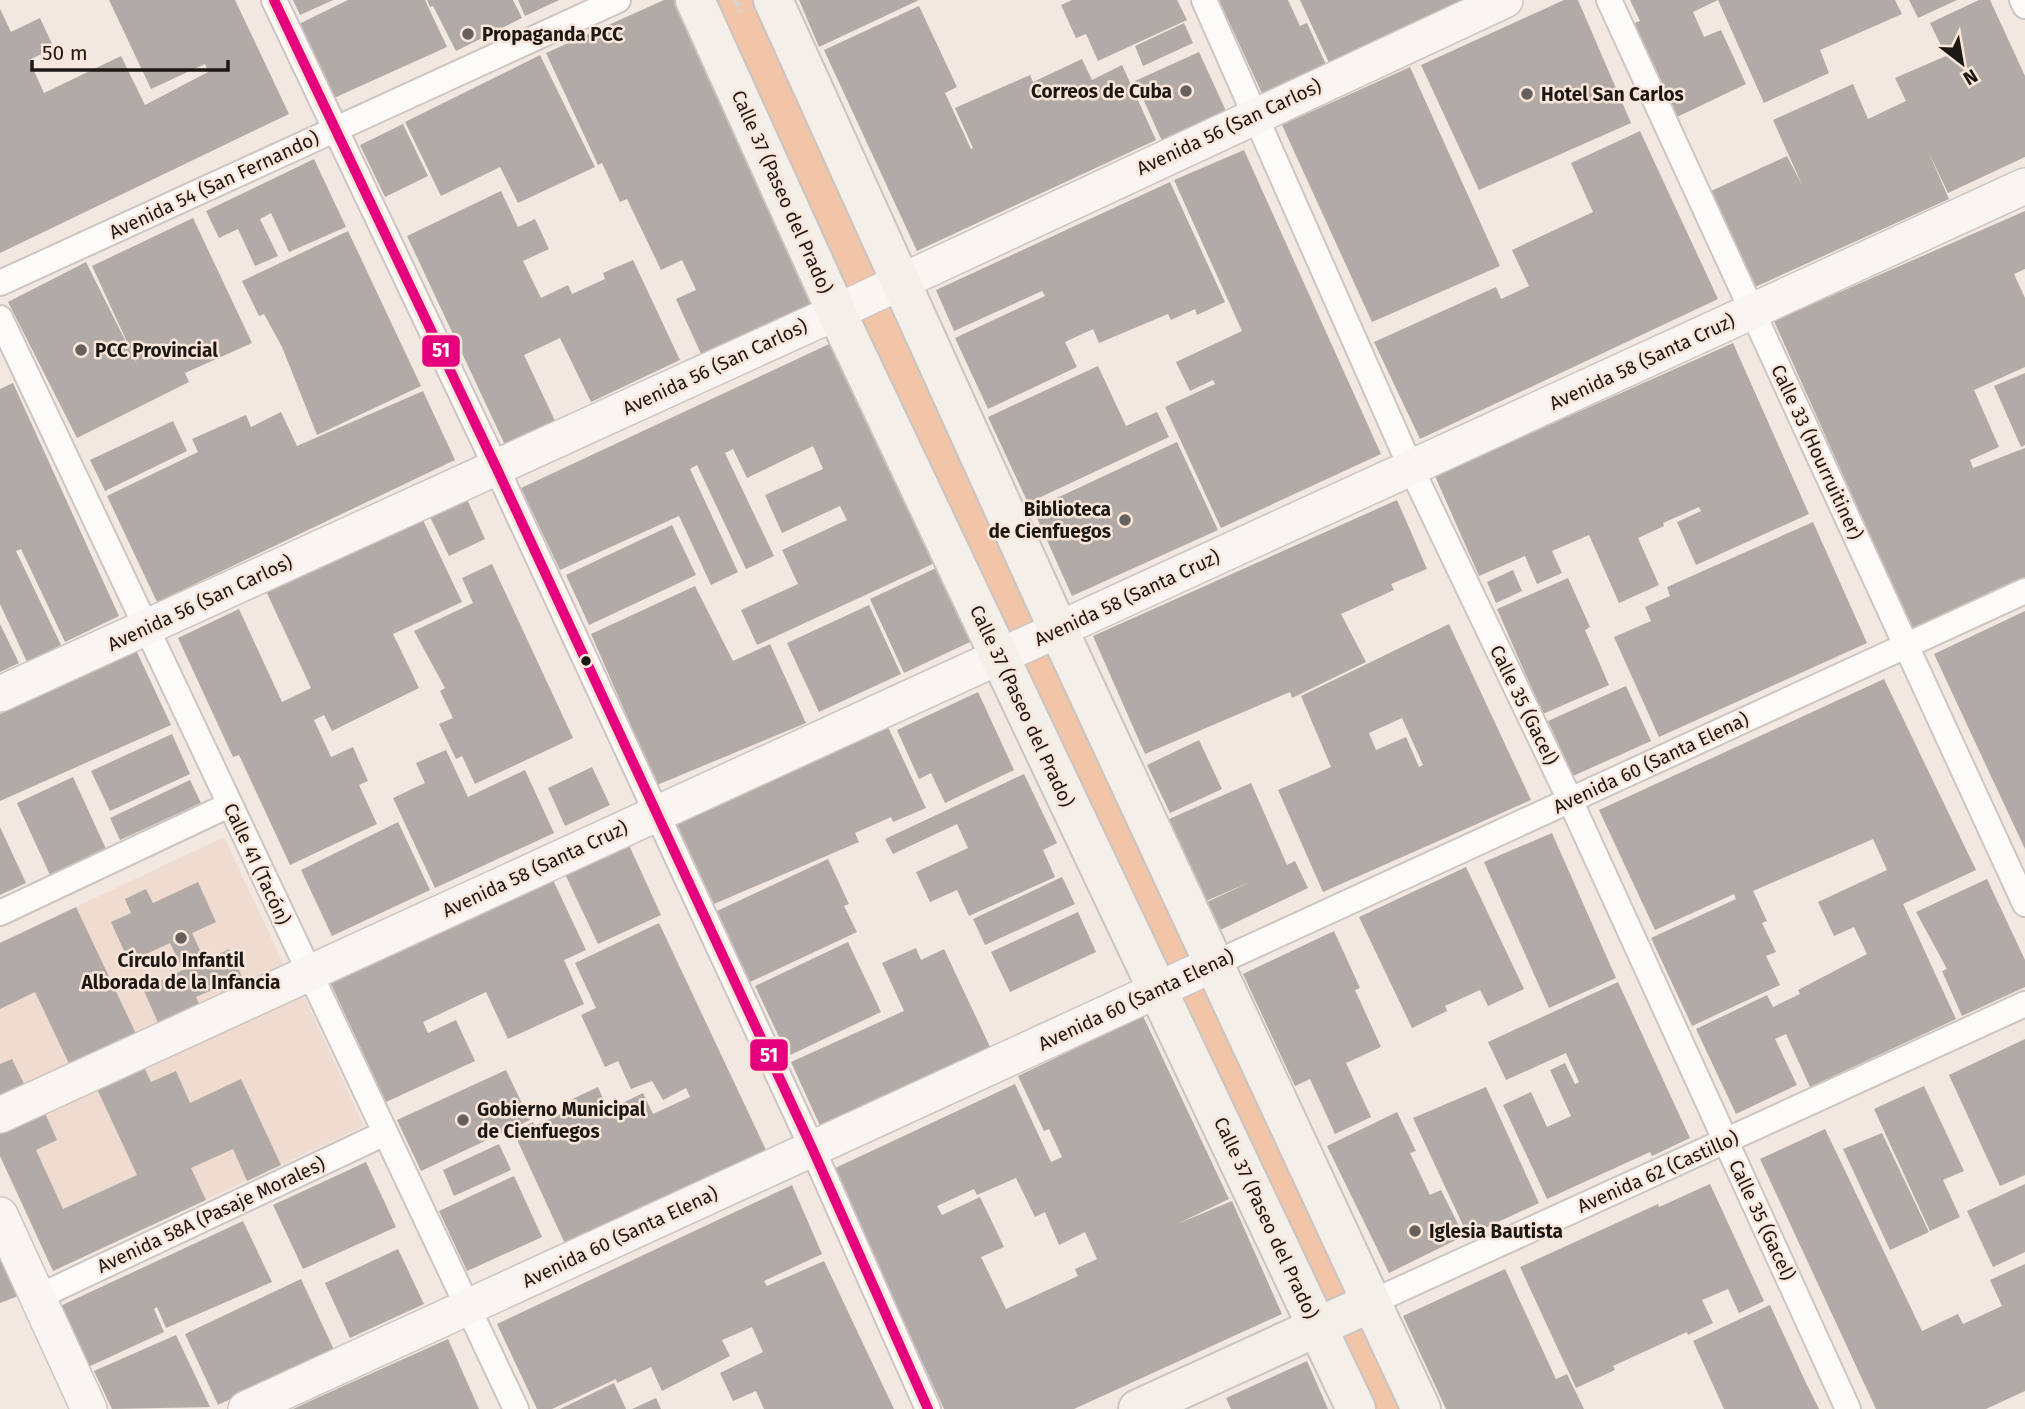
<svg xmlns="http://www.w3.org/2000/svg" width="2025" height="1409" viewBox="0 0 2025 1409" font-family="'Fira Sans',sans-serif">
<style>
.built{fill:#efdbd0}
.green{fill:#f2c5a9}
.building{fill:#b2aaa6;fill-rule:evenodd}
.lines{fill:none;stroke-linecap:round;stroke-linejoin:round}
.street-casing{stroke:#cec5c0;stroke-width:28}
.secondary-casing{stroke:#cec5c0;stroke-width:38}
.primary-casing{stroke:#c9c4c1;stroke-width:42}
.path{stroke:#d5d3d1;stroke-width:4.5;stroke-dasharray:7 3.5;stroke-linecap:butt}
.street{stroke:#fdfbfa;stroke-width:24}
.secondary{stroke:#f9f5f3;stroke-width:35}
.primary{stroke:#f5efea;stroke-width:38}
.bus-1-casing{stroke:#f9e6da;stroke-width:16}
.bus-1{stroke:#e5007d;stroke-width:10}
.poi-dot{fill:#68605c;stroke:#f9e6da;stroke-width:2.5}
.bus-dot{fill:#1e1814;stroke:#f9e6da;stroke-width:2.5}
.labels{text-anchor:middle;dominant-baseline:central;stroke-width:5;stroke-linejoin:round;paint-order:stroke}
.poi-label{font-size:19px;font-weight:bold;fill:#1e1814;stroke:#f9e6da;text-anchor:start}
.street-label{font-size:19px;fill:#1e1814;stroke:#f9e6da}
.line-badge{stroke:#f9e6da;stroke-width:2.5}
.badge-label{font-size:19px;text-anchor:middle;font-weight:bold;fill:#fff}
</style>
<rect width="100%" height="100%" fill="#f2e7e1"/>
<!-- built -->
<g class="built">
<path d="M224,837L286,969L0,1103V943Z"/>
<path d="M303,994L364,1126L53,1271L0,1156V1134Z"/>
</g>
<!-- green -->
<path class="green" d="M712,0H761L1408,1409H1367Z"/>
<!-- building -->
<g class="building">
<path d="M109,0H235L289,114L0,253V9L11,32L40,18L54,48L29,60L44,93L121,56L145,105L208,72L205,64L151,89Z"/>
<path d="M293,0H333L300,15Z"/>
<path d="M348,0H425L447,47L334,98L299,24Z"/>
<path d="M427,0H513L522,18L456,51L433,6L430,7Z"/>
<path d="M518,0H559L525,16Z"/>
<path d="M664,0H678L818,302L702,356L676,299L696,290L682,260L661,270L627,199L620,202L602,163L598,165L546,53Z"/>
<path d="M799,0H919L819,47Z"/>
<path d="M1072,0H1177L1187,20L1098,61L1086,34L1076,38L1061,5Z"/>
<path d="M1219,0H1288L1300,26L1307,23L1329,71L1265,100Z"/>
<path d="M1300,0H1479L1332,69Z"/>
<path d="M1564,0H1578L1631,123L1479,190L1421,65Z"/>
<path d="M1630,0H1895L1902,14L1820,50L1829,73L1764,103L1718,0L1693,12L1704,37L1721,30L1746,84L1677,117L1634,23L1640,21Z"/>
<path d="M1909,0H1957L1918,18Z"/>
<path d="M1979,0H1990L2025,76V157L1948,193L1928,151L1949,199L1755,287L1711,191L1787,156L1803,187L1773,120L1853,84L1868,119L1906,101L1895,78L1946,56L1930,23Z"/>
<path d="M919,6L957,87L945,93L971,149L973,148L955,108L1030,75L1033,82L1082,59L1092,80L1122,65L1156,140L917,251L824,50Z"/>
<path d="M1184,23L1193,43L1143,66L1135,46Z"/>
<path d="M1199,52L1226,111L1162,141L1135,81Z"/>
<path d="M540,55L595,167L518,203L500,167L441,196L405,122Z"/>
<path d="M1410,67L1500,266L1372,322L1282,125Z"/>
<path d="M403,124L428,176L385,197L360,145Z"/>
<path d="M1640,131L1718,299L1420,439L1374,342L1496,287L1501,299L1529,286L1512,250L1593,212L1571,163Z"/>
<path d="M1244,150L1381,454L1221,528L1165,407L1215,384L1213,380L1190,391L1176,362L1242,331L1174,180Z"/>
<path d="M314,159L346,227L289,252L271,213L260,219L278,256L255,266L238,229L219,238L206,211Z"/>
<path d="M1170,182L1225,302L1197,315L1195,309L1171,320L1168,314L1099,343L1093,329L1065,342L1077,367L988,409L955,338L1045,296L1042,291L954,331L936,290Z"/>
<path d="M501,191L518,227L535,219L549,249L523,261L541,298L568,285L572,294L605,279L603,273L633,260L680,360L591,402L560,338L524,355L556,423L506,447L407,236Z"/>
<path d="M2025,211V269L2014,274L2025,298V367L1974,390L1999,447L1970,460L1973,468L2025,448V579L1912,629L1774,321Z"/>
<path d="M193,218L252,343L185,373L189,382L77,438L8,302L86,262L139,368L92,266Z"/>
<path d="M348,231L421,386L317,435L282,347L264,314L259,316L242,281Z"/>
<path d="M842,338L939,561L757,645L741,610L798,584L782,550L847,520L840,506L782,533L765,495L823,469L813,446L747,478L733,449L725,453L774,556L746,569L697,465L690,469L738,572L711,585L679,516L560,570L521,488Z"/>
<path d="M1733,343L1809,514L1696,565L1677,522L1701,511L1699,507L1663,523L1664,526L1638,538L1659,585L1619,603L1589,535L1552,551L1562,573L1537,584L1525,556L1479,576L1435,476Z"/>
<path d="M1098,366L1126,426L1157,412L1169,437L1028,503L988,417Z"/>
<path d="M2025,373V445L2021,447L1994,386Z"/>
<path d="M13,383L119,616L65,642L21,549L16,551L61,645L27,662L0,604V389Z"/>
<path d="M423,391L455,460L157,602L107,496L198,452L192,439L246,415L251,427L281,412L297,446Z"/>
<path d="M173,421L187,451L105,491L90,460Z"/>
<path d="M1177,442L1218,530L1072,596L1033,509Z"/>
<path d="M465,495L485,539L449,556L428,513Z"/>
<path d="M1397,500L1427,569L1391,584L1394,590L1341,614L1366,662L1292,698L1290,692L1145,754L1093,636Z"/>
<path d="M422,518L462,602L393,634L419,688L332,731L324,715L314,720L331,757L353,747L368,781L359,785L377,824L290,865L239,755L233,757L178,638L239,609L282,702L311,688L266,591Z"/>
<path d="M1813,522L1867,643L1659,737L1614,637L1651,621L1645,607L1670,596L1667,587Z"/>
<path d="M672,525L696,575L589,625L566,575Z"/>
<path d="M492,564L573,738L475,784L462,756L456,759L439,724L453,718L440,691L445,688L414,631L473,603L462,578Z"/>
<path d="M936,568L970,642L904,673L870,599Z"/>
<path d="M1513,570L1522,591L1496,603L1487,582Z"/>
<path d="M1568,578L1590,627L1585,630L1609,685L1543,714L1497,609Z"/>
<path d="M695,586L733,661L770,644L806,723L657,785L591,634Z"/>
<path d="M869,605L901,674L819,712L787,643Z"/>
<path d="M2025,611V849L1934,654Z"/>
<path d="M0,624L19,663L0,672Z"/>
<path d="M1449,624L1531,800L1323,892L1278,790L1331,767L1301,696ZM1402,718L1423,765L1419,767L1406,737L1376,750L1369,733Z"/>
<path d="M136,650L171,725L0,801V714Z"/>
<path d="M1884,679L1976,870L1903,904L1956,1019L1810,1087L1786,1034L1775,1039L1797,1085L1736,1114L1696,1029L1767,995L1773,1007L1800,994L1798,990L1867,954L1854,927L1834,936L1818,902L1887,870L1873,839L1753,891L1767,921L1762,923L1776,952L1766,956L1780,985L1692,1026L1651,938L1736,899L1734,894L1655,930L1599,810Z"/>
<path d="M1626,686L1651,741L1573,776L1548,721Z"/>
<path d="M978,692L1014,770L945,803L931,773L919,779L897,730Z"/>
<path d="M888,727L926,808L893,822L891,817L855,833L859,842L714,904L677,825Z"/>
<path d="M172,734L190,774L110,811L91,771Z"/>
<path d="M1199,740L1222,789L1170,813L1147,765Z"/>
<path d="M446,750L468,797L525,770L554,833L435,888L393,798L425,783L416,763Z"/>
<path d="M592,767L610,805L565,826L548,788Z"/>
<path d="M1024,774L1057,843L1043,850L1055,877L969,916L957,890L930,902L916,872L968,848L957,824L893,854L885,839Z"/>
<path d="M73,777L106,849L50,875L17,803Z"/>
<path d="M190,780L201,803L120,840L110,818Z"/>
<path d="M1251,783L1287,865L1295,861L1308,888L1218,931L1205,903L1250,882L1206,901L1169,819Z"/>
<path d="M398,822L430,890L332,936L301,870Z"/>
<path d="M0,827L26,883L0,895Z"/>
<path d="M1552,833L1616,978L1549,1008L1484,862Z"/>
<path d="M628,843L661,915L598,944L564,872Z"/>
<path d="M828,859L849,904L844,906L857,932L750,982L717,911Z"/>
<path d="M1466,867L1524,989L1488,1006L1480,990L1445,1006L1447,1011L1412,1028L1359,917Z"/>
<path d="M1062,877L1075,904L985,945L973,919Z"/>
<path d="M1987,879L2025,960V987L1962,1016L1942,971L1947,969L1916,912Z"/>
<path d="M553,880L586,950L564,960L584,1004L508,1039L486,992L423,1022L428,1033L456,1020L475,1061L386,1102L330,982Z"/>
<path d="M198,882L216,922L192,933L205,961L229,949L247,987L224,998L219,987L196,997L201,1008L160,1027L143,989L183,970L170,943L129,962L111,922L131,913L125,899L146,889L153,903Z"/>
<path d="M76,907L138,1038L72,1070L35,992L0,1009V943Z"/>
<path d="M1078,912L1096,952L1010,992L991,952Z"/>
<path d="M659,923L767,1152L566,1246L513,1131L533,1122L535,1126L567,1111L564,1103L598,1087L608,1110L643,1093L653,1114L690,1097L686,1088L663,1100L652,1081L631,1089L618,1061L605,1067L581,1015L596,1008L575,963Z"/>
<path d="M1334,931L1360,988L1355,990L1381,1047L1346,1063L1371,1117L1335,1134L1310,1079L1295,1086L1243,974Z"/>
<path d="M848,942L881,1012L788,1056L755,986Z"/>
<path d="M916,948L921,960L944,949L991,1049L821,1128L791,1062L904,1011L882,963Z"/>
<path d="M1618,982L1690,1138L1652,1156L1650,1152L1547,1199L1503,1105L1531,1092L1547,1127L1571,1116L1550,1070L1565,1063L1575,1084L1579,1082L1566,1053L1506,1080L1488,1042Z"/>
<path d="M1143,1016L1229,1199L1177,1224L1232,1201L1282,1314L1074,1409H944L833,1169L1015,1084L1051,1162L1062,1157L1049,1129L1044,1131L1018,1076ZM1016,1178L1035,1217L1045,1212L1059,1245L1085,1232L1097,1259L1075,1269L1078,1276L1006,1309L981,1257L1004,1247L980,1197L942,1215L937,1206L974,1189L977,1195Z"/>
<path d="M2025,1039V1175L2000,1186L1949,1075Z"/>
<path d="M12,1059L27,1090L0,1103V1064Z"/>
<path d="M144,1067L151,1082L176,1071L190,1103L241,1079L281,1165L247,1181L233,1149L191,1168L206,1200L53,1271L0,1156V1134L45,1113L57,1140L36,1150L63,1209L137,1175L97,1089Z"/>
<path d="M506,1070L530,1120L421,1171L397,1120Z"/>
<path d="M1924,1086L1964,1171L1943,1180L1960,1217L1930,1231L1874,1109Z"/>
<path d="M1486,1087L1539,1203L1468,1236L1413,1118Z"/>
<path d="M1397,1112L1416,1151L1410,1153L1430,1195L1441,1190L1464,1236L1389,1273L1327,1146Z"/>
<path d="M1825,1129L1922,1331L1958,1314L1963,1324L2002,1306L1990,1280L2025,1264V1391L1986,1409H1876L1760,1159Z"/>
<path d="M1882,1133L1929,1232L1890,1250L1843,1149Z"/>
<path d="M499,1144L511,1170L454,1196L443,1170Z"/>
<path d="M366,1162L396,1227L303,1269L273,1205Z"/>
<path d="M514,1176L542,1237L467,1271L439,1211Z"/>
<path d="M1710,1184L1764,1301L1739,1313L1728,1289L1702,1300L1713,1323L1688,1335L1687,1332L1613,1366L1615,1370L1576,1388L1520,1267L1658,1204L1659,1207Z"/>
<path d="M2025,1184V1252L1993,1267L1967,1211Z"/>
<path d="M792,1185L822,1254L764,1281L767,1286L824,1261L894,1409H764L756,1391L733,1401L720,1373L763,1352L752,1327L722,1340L730,1356L662,1391L651,1367L617,1383L616,1379L552,1409H537L497,1324Z"/>
<path d="M243,1221L272,1282L166,1328L157,1307L154,1309L164,1332L86,1368L58,1307Z"/>
<path d="M398,1249L424,1304L350,1338L325,1283Z"/>
<path d="M0,1255L18,1296L0,1303Z"/>
<path d="M1505,1269L1556,1379L1567,1374L1584,1409H1446L1403,1316Z"/>
<path d="M301,1279L334,1350L218,1405L185,1334Z"/>
<path d="M1770,1305L1806,1383L1819,1409H1724L1693,1341Z"/>
<path d="M176,1335L210,1407L112,1409L94,1371Z"/>
<path d="M448,1339L479,1409H293L319,1397Z"/>
<path d="M1307,1361L1328,1409H1231L1226,1398Z"/>
<path d="M614,1383L626,1409H560Z"/>
<path d="M656,1398L661,1409H632Z"/>
</g>
<g class="lines">
<defs>
<g id="street">
<path d="M274,0L496,467L812,1148L928,1409"/>
<path d="M1204,0L1411,468L1570,800L1848,1409"/>
<path d="M1609,0L2025,904"/>
<path d="M2022,0L2025,6"/>
<path d="M0,283L618,0"/>
<path d="M0,318L516,1409"/>
<path d="M0,913L229,805"/>
<path d="M1216,963L2025,591"/>
<path d="M38,1297L385,1133"/>
<path d="M1370,1303L2025,1004"/>
</g>
<g id="secondary">
<path d="M0,694L828,316L1505,0"/>
<path d="M0,1115L2025,186"/>
<path d="M0,1215L89,1409"/>
<path d="M246,1409L1216,963"/>
</g>
<g id="primary">
<path d="M695,0L836,311L1356,1409"/>
<path d="M773,0L1058,629L1421,1409"/>
<path d="M1138,1409L1370,1303"/>
</g>
</defs>
<!-- street casing -->
<use href="#street" class="street-casing"/>
<!-- secondary casing -->
<use href="#secondary" class="secondary-casing"/>
<!-- primary casing -->
<use href="#primary" class="primary-casing"/>
<!-- path -->
<path class="path" d="M735,0L741,12"/>
<!-- street -->
<use href="#street" class="street"/>
<!-- secondary -->
<use href="#secondary" class="secondary"/>
<!-- primary -->
<use href="#primary" class="primary"/>
<defs>
<path id="bus-1" d="M274,0L496,467L812,1148L928,1409"/>
</defs>
<!-- bus-1 casing -->
<use href="#bus-1" class="bus-1-casing"/>
<!-- bus-1 -->
<use href="#bus-1" class="bus-1"/>
</g>
<!-- markers -->
<g class="poi-dot">
<circle cx="468" cy="34" r="7"/>
<circle cx="1186" cy="91" r="7"/>
<circle cx="1527" cy="94" r="7"/>
<circle cx="81" cy="350" r="7"/>
<circle cx="1125" cy="520" r="7"/>
<circle cx="181" cy="938" r="7"/>
<circle cx="463" cy="1120" r="7"/>
<circle cx="1415" cy="1231" r="7"/>
</g>
<circle class="bus-dot" cx="586" cy="661" r="6"/>
<g class="labels">
<!-- poi labels -->
<g class="poi-label">
<text x="482" y="34">Propaganda PCC</text>
<text x="1172" y="91" text-anchor="end">Correos de Cuba</text>
<text x="1541" y="94">Hotel San Carlos</text>
<text x="95" y="350">PCC Provincial</text>
<text x="1111" y="509" text-anchor="end">Biblioteca<tspan x="1111" dy="22">de Cienfuegos</tspan></text>
<text x="181" y="960" text-anchor="middle">Círculo Infantil<tspan x="181" dy="22">Alborada de la Infancia</tspan></text>
<text x="477" y="1109">Gobierno Municipal<tspan x="477" dy="22">de Cienfuegos</tspan></text>
<text x="1429" y="1231">Iglesia Bautista</text>
</g>
<!-- street labels -->
<g class="street-label">
<text transform="translate(1229 127) rotate(-25)">Avenida 56 (San Carlos)</text>
<text transform="translate(214 185) rotate(-25)">Avenida 54 (San Fernando)</text>
<text transform="translate(782 192) rotate(66)">Calle 37 (Paseo del Prado)</text>
<text transform="translate(1642 362) rotate(-25)">Avenida 58 (Santa Cruz)</text>
<text transform="translate(715 367) rotate(-25)">Avenida 56 (San Carlos)</text>
<text transform="translate(1817 452) rotate(65)">Calle 33 (Hourruitiner)</text>
<text transform="translate(1127 598) rotate(-25)">Avenida 58 (Santa Cruz)</text>
<text transform="translate(200 603) rotate(-25)">Avenida 56 (San Carlos)</text>
<text transform="translate(1524 705) rotate(64)">Calle 35 (Gacel)</text>
<text transform="translate(1022 706) rotate(65)">Calle 37 (Paseo del Prado)</text>
<text transform="translate(1651 763) rotate(-25)">Avenida 60 (Santa Elena)</text>
<text transform="translate(257 864) rotate(65)">Calle 41 (Tacón)</text>
<text transform="translate(535 869) rotate(-25)">Avenida 58 (Santa Cruz)</text>
<text transform="translate(1136 1000) rotate(-25)">Avenida 60 (Santa Elena)</text>
<text transform="translate(1658 1172) rotate(-24)">Avenida 62 (Castillo)</text>
<text transform="translate(211 1215) rotate(-25)">Avenida 58A (Pasaje Morales)</text>
<text transform="translate(1266 1218) rotate(65)">Calle 37 (Paseo del Prado)</text>
<text transform="translate(1762 1220) rotate(65)">Calle 35 (Gacel)</text>
<text transform="translate(620 1237) rotate(-25)">Avenida 60 (Santa Elena)</text>
</g>
</g>
<g class="line-badge">
<rect x="421" y="334" width="40" height="34" rx="7" fill="#e5007d"/>
<rect x="749" y="1038" width="40" height="34" rx="7" fill="#e5007d"/>
</g>
<g class="badge-label">
<text x="441" y="357">51</text>
<text x="769" y="1062">51</text>
</g>
<!-- north arrow -->
<g transform="translate(1962 63) rotate(149)" stroke="#f9e6da" stroke-width="5" paint-order="stroke">
<path d="M0-5L12 26L0 18L-12 26Z" fill="#1e1814"/>
<text y="-10" font-size="19" font-weight="bold" text-anchor="middle" fill="#1e1814">N</text>
</g>
<!-- scale -->
<path d="M32 60v10h196v-10" fill="none" stroke="#1e1814" stroke-width="3.5"/>
<text x="42" y="60" font-size="21" fill="#1e1814" stroke="#f9e6da" stroke-width="5" paint-order="stroke">50 m</text>
</svg>
